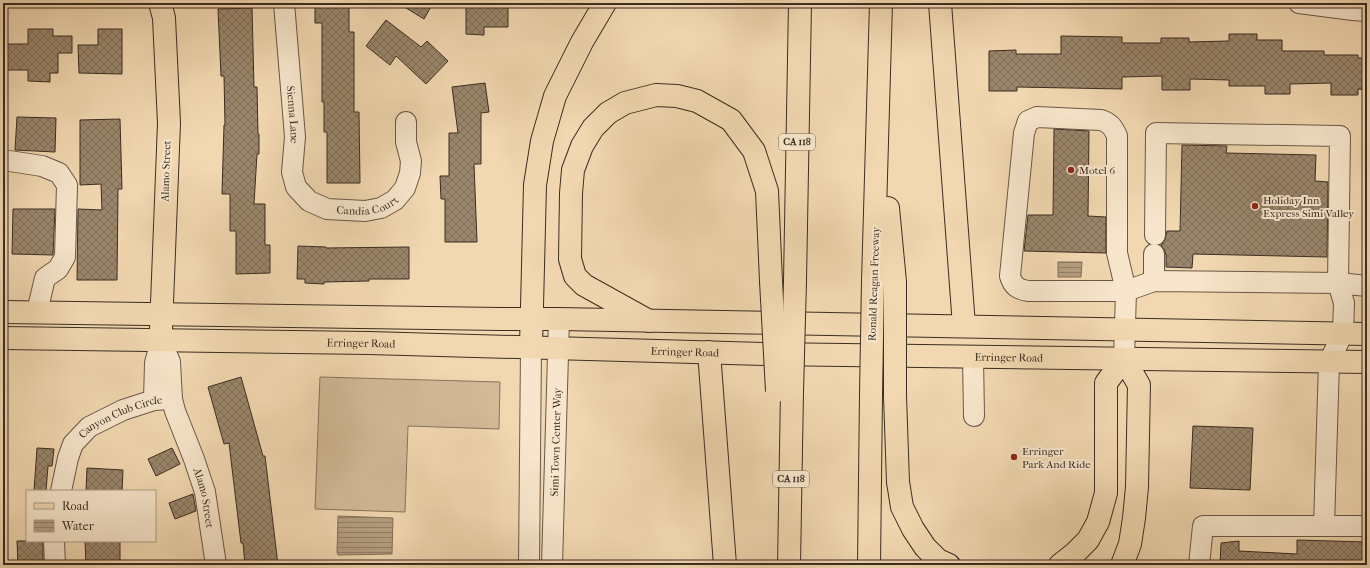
<svg xmlns="http://www.w3.org/2000/svg" width="1370" height="568" viewBox="0 0 1370 568" font-family="'IM FELL French Canon',serif">
<style>
.pitch{fill:#d3bb99;stroke:#87745e}
.water{fill:url(#water-rules);stroke:#84715a}
.building{fill:url(#building-cross-hatch);stroke:#3b2d22}
.lines{fill:none;stroke-linecap:round;stroke-linejoin:round}
.minor-casing{stroke:#695846;stroke-width:22}
.major-casing{stroke:#3b2d22;stroke-width:24}
.highway-casing{stroke:#3b2d22;stroke-width:24}
.minor{stroke:#f7e6cc;stroke-width:20}
.major{stroke:#f2d8b1;stroke-width:22}
.highway{stroke:#f2d8b1;stroke-width:22}
.highway-bridge-casing{stroke:#3b2d22;stroke-width:24;stroke-linecap:butt}
.highway-bridge{stroke:#f2d8b1;stroke-width:22}
.poi-dot{fill:#8f2418;stroke:#f7e6cc;stroke-width:1.5}
.labels{text-anchor:middle;dominant-baseline:central;stroke-width:4;stroke-linejoin:round;paint-order:stroke}
.shield{fill:#f7e6cc;stroke:#736455;stroke-width:1}
.shield-label{font-size:10px;font-weight:bold;fill:#3b2d22}
.street-label{font-size:11px;fill:#3b2d22;stroke:#f7e6cc}
.poi-label{font-size:11px;fill:#3b2d22;stroke:#f7e6cc;text-anchor:start}
</style>
<defs>
<pattern id="water-rules" width="6" height="5" patternUnits="userSpaceOnUse"><rect width="6" height="5" fill="#b49e80"/><path d="M0 2.5h6" fill="none" stroke="#948168"/></pattern>
<pattern id="building-cross-hatch" width="8" height="8" patternUnits="userSpaceOnUse"><rect width="8" height="8" fill="#9a866c"/><path d="M0 0l8 8M0 8l8-8" fill="none" stroke="#7f6e58"/></pattern>
</defs>
<rect width="100%" height="100%" fill="#f2d8b1"/>
<filter id="stains"><feTurbulence type="fractalNoise" baseFrequency=".005" numOctaves="4"/><feColorMatrix values="0 0 0 0 .2 0 0 0 0 .09 0 0 0 0 .02 0 0 0 .5 -.17"/></filter>
<radialGradient id="worn" r=".72"><stop offset=".6" stop-color="#630" stop-opacity="0"/><stop offset="1" stop-color="#630" stop-opacity=".3"/></radialGradient>
<!-- pitch -->
<path class="pitch" d="M320,377L500,382L499,429L408,426L405,512L315,509Z"/>
<!-- water -->
<g class="water">
<path d="M1058,262H1082L1081,277H1058Z"/>
<path d="M338,516L393,518L392,554L338,555L337,552Z"/>
</g>
<!-- building -->
<g class="building">
<path d="M315,3H349V32H354V112H359L360,183H327V132H324V102H322V23H315Z"/>
<path d="M398,3H433L424,19Z"/>
<path d="M466,3H508V27H484V35L466,34Z"/>
<path d="M252,8L254,87H257L258,134H259V154H257L254,204H265V245H270V273L236,274V231H230V194H222L224,125H225L224,76H221L218,9Z"/>
<path d="M386,20L421,47L427,41L448,61L426,84L396,56L390,65L366,46Z"/>
<path d="M28,29H53V36H72V53H58V73H50V82L28,81V70H3V44H28Z"/>
<path d="M98,29H122V74L79,73L78,45H98Z"/>
<path d="M1229,34H1257V40H1282V51H1324V55H1358V58H1367V90L1358,89V95H1331V83L1290,84V94H1265V86H1229V80L1190,79V90H1162V76L1122,77V89L1017,87V91H989V51L1016,50V54H1061V36L1122,37V43H1161V38H1189V42L1229,41Z"/>
<path d="M485,83L489,112L481,113V164H474L477,242H445V199H441L440,176H449V133H458L452,87Z"/>
<path d="M17,117L56,118L55,152L15,150Z"/>
<path d="M120,119L122,189H118L117,280H77L78,209L102,210L101,184L80,185V120Z"/>
<path d="M1054,129L1089,131L1088,216L1106,217V253L1024,251L1028,215H1053Z"/>
<path d="M1182,145L1227,146L1226,153L1316,155L1315,181L1328,182L1327,257L1193,254L1192,268L1166,267V255L1164,249L1161,245L1165,240L1167,231H1180Z"/>
<path d="M13,209H55L53,255L12,254Z"/>
<path d="M298,246L326,247V248L409,247V279H369V281L324,282V284L305,283V279H297Z"/>
<path d="M241,377L263,456H265L278,565H245L243,543H241L229,443L224,444L208,387Z"/>
<path d="M1193,426L1253,428L1250,490L1190,488Z"/>
<path d="M37,448L54,449L52,466H48L46,491H34Z"/>
<path d="M172,448L180,464L156,476L148,459Z"/>
<path d="M87,468L123,470L122,491H86Z"/>
<path d="M193,494L196,511L175,519L169,503Z"/>
<path d="M1297,540L1367,542V565H1220L1221,543L1239,541V551L1297,554Z"/>
<path d="M17,541H43V565H18Z"/>
<path d="M85,541H120V565H86Z"/>
</g>
<g class="lines">
<defs>
<g id="minor">
<path id="s1" d="M284,3L295,137L292,172L296,187L309,201L327,209L365,211L381,208L395,200L405,188L410,173L411,161L406,142V122"/>
<path d="M1299,3L1353,10L1367,11"/>
<path d="M3,160L42,166L59,173L67,185L65,257L58,269L45,278L37,312"/>
<path d="M1154,281V254"/>
<path id="s2" d="M161,340L170,362L172,399L175,411L194,459L205,492L216,565"/>
<path d="M973,357L974,416"/>
<path d="M1124,359L1126,291L1117,253V136C1113,127 1110,123 1101,120L1037,117L1028,121L1024,133L1010,276C1013,286 1017,289 1028,291H1126L1154,281L1338,283L1340,136L1156,133L1155,235"/>
<path d="M154,400L155,363L161,340"/>
<path id="s3" d="M61,491L68,458L73,444L89,427L123,410L154,400L172,399"/>
<path d="M1324,526L1329,362L1343,333L1344,303L1338,283L1367,286"/>
<path d="M54,541L55,565"/>
<path d="M529,565L531,347"/>
<path id="s4" d="M552,565L559,319"/>
<path d="M1199,565L1203,526H1367"/>
</g>
<g id="major">
<path d="M160,3L164,18L169,123L161,329"/>
<path d="M3,312L501,319H559L1367,334"/>
<path id="s5" d="M3,338L369,343L767,354L1367,362"/>
</g>
<g id="highway">
<path d="M940,3L964,326"/>
<path d="M888,208L895,282"/>
<path d="M795,281L800,3"/>
<path d="M873,281L881,3"/>
<path d="M649,321L584,285L575,276L570,259L571,193L573,170L582,146L593,128L608,113L625,103L656,95L677,96L697,101L731,120L754,151L767,191L771,281"/>
<path d="M531,347L535,185L542,141L555,96L582,42L605,3"/>
<path d="M709,352L725,565"/>
<path d="M895,396L898,482L902,507L913,529L925,547L938,560L949,565"/>
<path d="M789,565L792,392"/>
<path d="M869,565L871,394"/>
<path d="M1060,565L1074,554L1088,540L1098,522L1106,493V383L1124,359L1139,385L1137,487L1134,518L1130,544L1122,565"/>
</g>
</defs>
<!-- minor casing -->
<use href="#minor" class="minor-casing"/>
<!-- major casing -->
<use href="#major" class="major-casing"/>
<!-- highway casing -->
<use href="#highway" class="highway-casing"/>
<!-- minor -->
<use href="#minor" class="minor"/>
<!-- major -->
<use href="#major" class="major"/>
<!-- highway -->
<use href="#highway" class="highway"/>
<defs>
<g id="highway-bridge">
<path d="M771,281L777,391"/>
<path d="M895,282V396"/>
<path d="M792,392L795,281"/>
<path d="M871,394L873,281"/>
</g>
</defs>
<!-- highway-bridge casing -->
<use href="#highway-bridge" class="highway-bridge-casing"/>
<!-- highway-bridge -->
<use href="#highway-bridge" class="highway-bridge"/>
</g>
<!-- markers -->
<g class="poi-dot">
<circle cx="1071" cy="170" r="4"/>
<circle cx="1255" cy="206" r="4"/>
<circle cx="1014" cy="457" r="4"/>
</g>
<g class="labels">
<!-- shield labels -->
<g class="shield">
<rect x="779" y="134" width="36" height="16" rx="3"/>
<rect x="773" y="471" width="36" height="16" rx="3"/>
</g>
<g class="shield-label">
<text x="797" y="142">CA 118</text>
<text x="791" y="479">CA 118</text>
</g>
<!-- street labels -->
<g class="street-label">
<text stroke="none"><textPath href="#s1" startOffset="112">Sienna Lane</textPath></text>
<text transform="translate(166 171) rotate(-88)">Alamo Street</text>
<text stroke="none"><textPath href="#s1" startOffset="265">Candia Court</textPath></text>
<text transform="translate(874 284) rotate(-88)">Ronald Reagan Freeway</text>
<text stroke="none"><textPath href="#s5" startOffset="358">Erringer Road</textPath></text>
<text stroke="none"><textPath href="#s5" startOffset="682">Erringer Road</textPath></text>
<text stroke="none"><textPath href="#s5" startOffset="1006">Erringer Road</textPath></text>
<text stroke="none"><textPath href="#s3" startOffset="105">Canyon Club Circle</textPath></text>
<text stroke="none"><textPath href="#s4" startOffset="123">Simi Town Center Way</textPath></text>
<text stroke="none"><textPath href="#s2" startOffset="165">Alamo Street</textPath></text>
</g>
<!-- poi labels -->
<g class="poi-label">
<text x="1079" y="170">Motel 6</text>
<text x="1263" y="200">Holiday Inn<tspan x="1263" dy="13">Express Simi Valley</tspan></text>
<text x="1022" y="451">Erringer<tspan x="1022" dy="13">Park And Ride</tspan></text>
</g>
</g>
<!-- margin -->
<rect width="1370" height="568" fill="none" stroke="#f2d8b1" stroke-width="16"/>
<rect x="4" y="4" width="1362" height="560" fill="none" stroke="#3b2d22" stroke-width="2"/>
<rect x="8" y="8" width="1354" height="552" fill="none" stroke="#3b2d22"/>
<!-- legend -->
<rect x="26" y="490" width="130" height="52" fill="#f7e6cc" stroke="#ac9c88"/>
<rect x="34" y="503" width="20" height="6" fill="#f2d8b1" stroke="#ac9c88"/>
<text x="62" y="510" font-size="12" fill="#3b2d22">Road</text>
<rect x="34" y="520" width="20" height="12" fill="url(#water-rules)" stroke="#ac9c88"/>
<text x="62" y="530" font-size="12" fill="#3b2d22">Water</text>
<rect width="100%" height="100%" filter="url(#stains)"/>
<rect width="100%" height="100%" fill="url(#worn)"/>
</svg>
